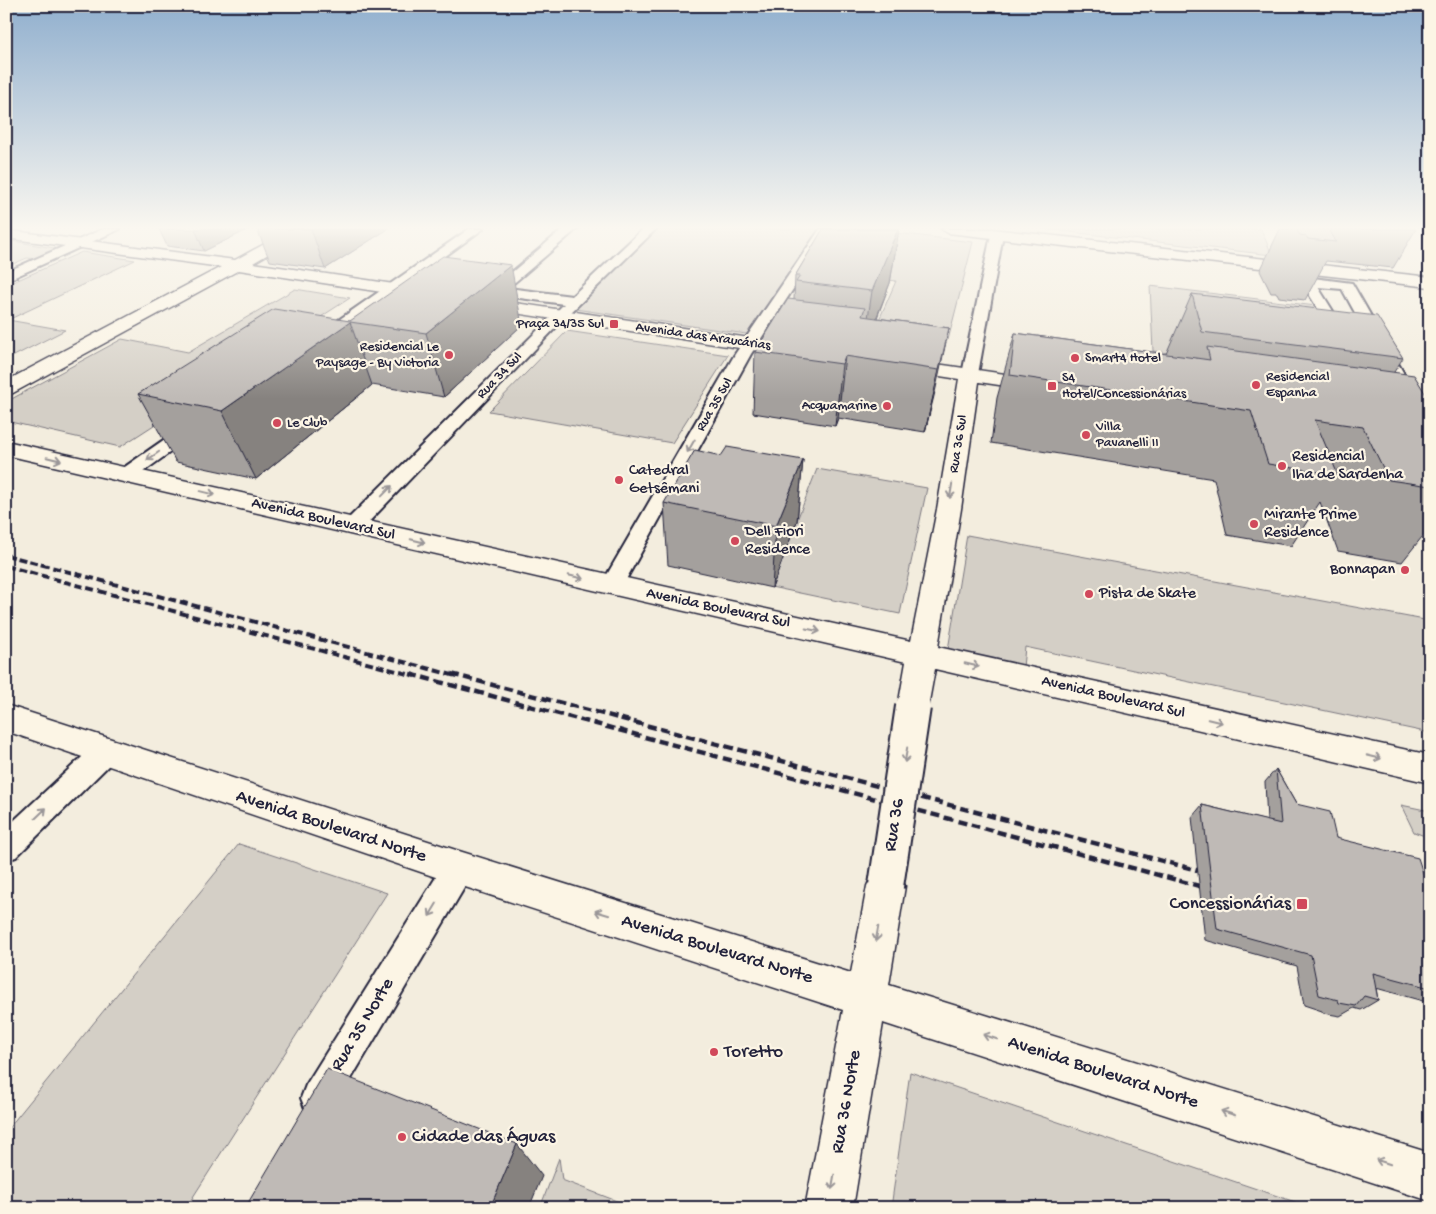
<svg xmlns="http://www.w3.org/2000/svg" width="1436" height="1214" viewBox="0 0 1436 1214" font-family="'Gochi Hand',sans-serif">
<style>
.green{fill:#d4cfc6;stroke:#7b7880}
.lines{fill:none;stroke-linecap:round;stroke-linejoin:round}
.street-casing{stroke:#22223b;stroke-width:4}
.secondary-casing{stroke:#22223b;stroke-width:3}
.street{fill:#fcf5e5;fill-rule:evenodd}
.secondary{fill:#fcf5e5;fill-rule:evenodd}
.rail-far1{stroke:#22223b;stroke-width:4;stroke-dasharray:8 4;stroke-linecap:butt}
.rail{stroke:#22223b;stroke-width:4.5;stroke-dasharray:9 4.5;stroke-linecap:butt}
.secondary-bridge-casing{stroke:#22223b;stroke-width:38;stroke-linecap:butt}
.secondary-bridge{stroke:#fcf5e5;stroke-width:34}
.wall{fill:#a4a09d;stroke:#22223b}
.shaded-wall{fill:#86827f;stroke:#22223b}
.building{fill:#bfbab6;stroke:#22223b}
.oneway{stroke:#9a9698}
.poi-dot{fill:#d1495b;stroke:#fcf5e5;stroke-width:2}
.labels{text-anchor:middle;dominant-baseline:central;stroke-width:4.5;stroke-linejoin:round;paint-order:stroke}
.far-poi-label{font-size:14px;fill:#22223b;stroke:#fcf5e5;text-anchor:start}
.far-street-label{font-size:14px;fill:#22223b;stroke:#fcf5e5}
.poi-label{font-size:16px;fill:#22223b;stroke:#fcf5e5;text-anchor:start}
.street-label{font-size:16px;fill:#22223b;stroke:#fcf5e5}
.near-street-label{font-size:19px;fill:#22223b;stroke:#fcf5e5}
.near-poi-label{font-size:19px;fill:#22223b;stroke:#fcf5e5;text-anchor:start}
</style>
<rect width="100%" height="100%" fill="#f3edde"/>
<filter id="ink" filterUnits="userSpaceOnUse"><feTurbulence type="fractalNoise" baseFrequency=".02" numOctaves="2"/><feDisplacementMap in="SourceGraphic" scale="10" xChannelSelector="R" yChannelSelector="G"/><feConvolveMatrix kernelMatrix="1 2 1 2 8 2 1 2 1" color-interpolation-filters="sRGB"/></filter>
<g filter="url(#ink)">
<!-- green -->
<g class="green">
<path d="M657,229H820L753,335L575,309Z"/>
<path d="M861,229L973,242L948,340L875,329L896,281L824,271Z"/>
<path d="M1044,229H1261L1272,255Z"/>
<path d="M6,240L60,249L37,259L27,258L6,267Z"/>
<path d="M82,252L135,260L8,320L65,330L6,360V285Z"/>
<path d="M1150,286L1316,306L1350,376L1153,351Z"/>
<path d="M295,289L350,298L120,447L6,421V402L122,339L188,352Z"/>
<path d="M567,331L728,355L672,443L489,411Z"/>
<path d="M817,469L927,488L900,614L771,587Z"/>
<path d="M967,535L1430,621V733L1025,647L1023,667L948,650Z"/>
<path d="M1401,805L1430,811V838L1414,832Z"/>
<path d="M239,844L387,893L186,1208H6V1131Z"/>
<path d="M910,1072L1313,1208H891Z"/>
<path d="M559,1158L562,1180L635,1208H540Z"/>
</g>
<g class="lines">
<defs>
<g id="street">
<path d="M103,229H120L6,281V272Z"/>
<path d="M469,229H483L327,341H317L315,338L317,335Z"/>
<path d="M563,229H577L508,288L572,296L643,229H656L564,319L360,531L353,532L346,531L343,526L346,521L564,304L505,296L500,295L493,288Z"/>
<path d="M820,229H832L751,354L623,585L620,590L612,593L604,590L601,585L735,354Z"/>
<path d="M997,231L1003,235L978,374L976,377H964L962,374L991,235Z"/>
<path d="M1303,269L1308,270L1313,278L1352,283L1419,400L1417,404H1405L1403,400L1342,289L1318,287L1348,335L1346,338H1336L1296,273Z"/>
<path d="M191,424L197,425L200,429L197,433L133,479L126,481L119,479L117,475L119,471L185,425Z"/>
<path d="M105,741L114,744L118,752L114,760L16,857L6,860V828L96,744Z"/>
<path d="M459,854L470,858L474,868L470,878L332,1111L319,1116L306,1111L301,1098L306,1085L448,858Z"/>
</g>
<g id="secondary">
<path d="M292,229H311L253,263L434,290L440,291L442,295L440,299L434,300L239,270L13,393L6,395V381L221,267L6,238V230L235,260Z"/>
<path d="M941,229H992L1430,277V287L948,233Z"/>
<path d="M482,298L797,345L804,347L806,351L804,355L797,357L476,307L474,303L476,299Z"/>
<path d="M902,359L1040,379L1047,381L1050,385L1047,389L1040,391L979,382L961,509L938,647L1430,755V783L935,669L928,707L924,716L913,719L902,716L898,707L906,662L6,455V441L911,641L937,509L959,379L895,369L892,365L895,361Z"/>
<path d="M6,705L459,851L851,973L867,886L873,873L886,868L899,873L905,886L889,985L1430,1153V1201L883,1023L853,1208H805L843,1010L459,885L6,731Z"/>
</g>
</defs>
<!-- street casing -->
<use href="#street" class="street-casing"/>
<!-- secondary casing -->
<use href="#secondary" class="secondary-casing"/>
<!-- street -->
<use href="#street" class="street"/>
<!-- secondary -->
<use href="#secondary" class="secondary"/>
<!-- rail-far1 -->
<g class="rail-far1">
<path d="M6,555L456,676"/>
<path d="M6,566L415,676"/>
</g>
<!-- rail -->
<g class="rail">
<path d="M410,674L1214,890"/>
<path d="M451,674L1212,874"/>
</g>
<defs>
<path id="secondary-bridge" d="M886,886L913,707"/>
</defs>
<!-- secondary-bridge casing -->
<use href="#secondary-bridge" class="secondary-bridge-casing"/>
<!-- secondary-bridge -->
<use href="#secondary-bridge" class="secondary-bridge"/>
</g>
<!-- wall -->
<g class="wall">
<path d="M159,229H249L204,251L167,246Z"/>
<path d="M257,229H388L325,269L270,261Z"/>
<path d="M823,229H899L890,283L877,318L949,328L925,432L838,418L835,426L753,413L755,352L794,299L795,276Z"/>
<path d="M1280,229H1416L1393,268L1326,261L1305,300L1279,297L1277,293H1271L1260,271Z"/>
<path d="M1192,294L1403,358L1394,372L1430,401V527L1402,562L1338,551L1320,502L1291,546L1227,535L1214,479L991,443L997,398L1015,333L1166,354Z"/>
<path d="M350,321L522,325L444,397L372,385L256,479L176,462L138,394Z"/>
<path d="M721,456L803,460L797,521L772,588L668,565L664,503Z"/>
<path d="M1276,769L1296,804L1336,838L1430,894V1003L1376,988L1378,1000L1361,1010L1354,1008L1340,1016L1323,1013L1322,1011L1304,1005L1297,966L1205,940L1192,817L1202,805L1267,821L1265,782Z"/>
</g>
<!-- shaded-wall -->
<g class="shaded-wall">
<path d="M195,229H249L204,251Z"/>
<path d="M311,229H388L325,269Z"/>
<path d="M898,229H899L890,283L863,352L872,291Z"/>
<path d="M511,265L522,325L444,397L426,333Z"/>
<path d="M350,322L372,385L256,479L222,411Z"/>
<path d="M949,328L936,388L925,432L939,370Z"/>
<path d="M845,356L838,418L835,426L842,364Z"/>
<path d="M803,460L797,521L772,588L776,526Z"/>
<path d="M6,774L12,779L6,786Z"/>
<path d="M517,1144L542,1176L529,1208H490Z"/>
</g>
<!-- building -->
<g class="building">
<path d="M823,229H898L872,291L796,282L800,276H795Z"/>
<path d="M1296,229H1329L1336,242L1308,239L1306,236L1300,235Z"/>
<path d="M443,256L511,265L426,333L350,322L222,411L138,394L274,309L350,321Z"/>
<path d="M1192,294L1377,316L1403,358L1202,332Z"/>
<path d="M788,299L865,308L862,316L949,328L939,370L845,356L842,364L755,352Z"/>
<path d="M1015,333L1210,360L1207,347L1414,375L1430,401V437H1428L1430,439V486L1389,480L1363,427L1315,420L1338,475L1268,464L1251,411L1010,375Z"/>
<path d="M727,447L803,460L776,526L664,503L695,450L721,456Z"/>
<path d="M1276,769L1296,804L1330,812L1336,838L1418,858L1430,894V988L1373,973L1378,1000L1364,996L1356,1006L1339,1003L1338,1000L1319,995L1311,955L1217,929L1202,805L1281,824Z"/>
<path d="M327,1069L517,1144L490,1208H245Z"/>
</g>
<!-- one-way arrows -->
<defs><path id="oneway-shaft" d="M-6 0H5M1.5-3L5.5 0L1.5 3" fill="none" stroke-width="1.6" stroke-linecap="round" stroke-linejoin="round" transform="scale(1.25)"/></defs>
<g class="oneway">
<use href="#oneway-shaft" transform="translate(691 446) rotate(120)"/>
<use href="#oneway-shaft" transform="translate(153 456) rotate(145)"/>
<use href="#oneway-shaft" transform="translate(54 459) rotate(13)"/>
<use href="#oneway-shaft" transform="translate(387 491) rotate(-46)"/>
<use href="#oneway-shaft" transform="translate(951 491) rotate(99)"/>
<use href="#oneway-shaft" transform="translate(208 493) rotate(13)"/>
<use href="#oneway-shaft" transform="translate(418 541) rotate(13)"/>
<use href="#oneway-shaft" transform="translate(576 577) rotate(13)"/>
<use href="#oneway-shaft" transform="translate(813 630) rotate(12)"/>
<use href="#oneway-shaft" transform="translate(972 665) rotate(13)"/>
<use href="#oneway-shaft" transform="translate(1215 721) rotate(13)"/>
<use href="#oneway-shaft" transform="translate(906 755) rotate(99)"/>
<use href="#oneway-shaft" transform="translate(1374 757) rotate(13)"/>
<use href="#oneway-shaft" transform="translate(41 813) rotate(-44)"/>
<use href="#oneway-shaft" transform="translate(433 910) rotate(121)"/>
<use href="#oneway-shaft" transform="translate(602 913) rotate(-163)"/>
<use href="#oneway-shaft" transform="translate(877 934) rotate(100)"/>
<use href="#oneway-shaft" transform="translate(990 1037) rotate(-162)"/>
<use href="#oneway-shaft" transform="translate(1228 1113) rotate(-162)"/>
<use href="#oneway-shaft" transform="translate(1383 1162) rotate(-162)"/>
<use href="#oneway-shaft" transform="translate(833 1182) rotate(100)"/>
</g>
</g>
<!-- sky -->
<linearGradient id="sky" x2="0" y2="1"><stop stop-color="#90afce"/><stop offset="0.57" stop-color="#faf7f0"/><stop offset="1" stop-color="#faf7f0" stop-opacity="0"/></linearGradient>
<rect width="1436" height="399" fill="url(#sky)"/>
<!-- markers -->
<g class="poi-dot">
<rect x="609" y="319" width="10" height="10" rx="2.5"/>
<circle cx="449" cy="355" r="5"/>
<circle cx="1075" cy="358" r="5"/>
<circle cx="1256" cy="385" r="5"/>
<rect x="1047" y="381" width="10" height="10" rx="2.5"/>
<circle cx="887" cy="406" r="5"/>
<circle cx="277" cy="423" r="5"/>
<circle cx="1086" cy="435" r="5"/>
<circle cx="1282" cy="466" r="5"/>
<circle cx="619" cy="480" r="5"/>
<circle cx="1254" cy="524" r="5"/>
<circle cx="735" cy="541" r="5"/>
<circle cx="1405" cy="570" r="5"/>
<circle cx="1089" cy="594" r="5"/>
<rect x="1296" y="898" width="12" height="12" rx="2.5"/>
<circle cx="714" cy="1052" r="5"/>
<circle cx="402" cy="1137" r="5"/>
</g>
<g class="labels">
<!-- far-poi labels -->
<g class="far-poi-label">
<text x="604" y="324" text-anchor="end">Praça 34/35 Sul</text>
<text x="439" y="347" text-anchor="end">Residencial Le<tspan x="439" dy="16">Paysage - By Victoria</tspan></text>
<text x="1085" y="358">Smart4 Hotel</text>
<text x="1266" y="377">Residencial<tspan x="1266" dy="16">Espanha</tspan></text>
<text x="1062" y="378">S4<tspan x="1062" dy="16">Hotel/Concessionárias</tspan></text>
<text x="877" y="406" text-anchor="end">Acquamarine</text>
<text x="287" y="423">Le Club</text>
<text x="1096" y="427">Villa<tspan x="1096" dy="16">Pavanelli II</tspan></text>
</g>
<!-- far-street labels -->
<g class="far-street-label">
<text transform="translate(703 337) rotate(8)">Avenida das Araucárias</text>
<text transform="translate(500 376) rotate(-46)">Rua 34 Sul</text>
<text transform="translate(715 405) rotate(-60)">Rua 35 Sul</text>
<text transform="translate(959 444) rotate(-81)">Rua 36 Sul</text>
</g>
<!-- poi labels -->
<g class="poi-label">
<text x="1292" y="457">Residencial<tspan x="1292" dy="18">Iha de Sardenha</tspan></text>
<text x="629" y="471">Catedral<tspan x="629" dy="18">Getsêmani</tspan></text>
<text x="1264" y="515">Mirante Prime<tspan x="1264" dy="18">Residence</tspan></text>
<text x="745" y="532">Dell Fiori<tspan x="745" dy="18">Residence</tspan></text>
<text x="1395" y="570" text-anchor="end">Bonnapan</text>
<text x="1099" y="594">Pista de Skate</text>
</g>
<!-- street labels -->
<g class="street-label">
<text transform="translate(323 520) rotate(13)">Avenida Boulevard Sul</text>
<text transform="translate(718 609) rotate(12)">Avenida Boulevard Sul</text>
<text transform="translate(1113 698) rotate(13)">Avenida Boulevard Sul</text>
</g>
<!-- near-street labels -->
<g class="near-street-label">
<text transform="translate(895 825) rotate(-81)">Rua 36</text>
<text transform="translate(331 827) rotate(18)">Avenida Boulevard Norte</text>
<text transform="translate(717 950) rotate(17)">Avenida Boulevard Norte</text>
<text transform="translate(363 1025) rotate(-59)">Rua 35 Norte</text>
<text transform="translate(1103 1073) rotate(18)">Avenida Boulevard Norte</text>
<text transform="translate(847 1102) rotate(-80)">Rua 36 Norte</text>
</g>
<!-- near-poi labels -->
<g class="near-poi-label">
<text x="1291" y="904" text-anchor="end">Concessionárias</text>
<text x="724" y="1052">Toretto</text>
<text x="412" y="1137">Cidade das Águas</text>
</g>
</g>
<!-- margin -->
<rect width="1436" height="1214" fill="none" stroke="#fcf5e5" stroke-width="25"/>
<rect x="12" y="12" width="1411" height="1189" fill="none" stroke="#22223b" stroke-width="2" filter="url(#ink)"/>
</svg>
